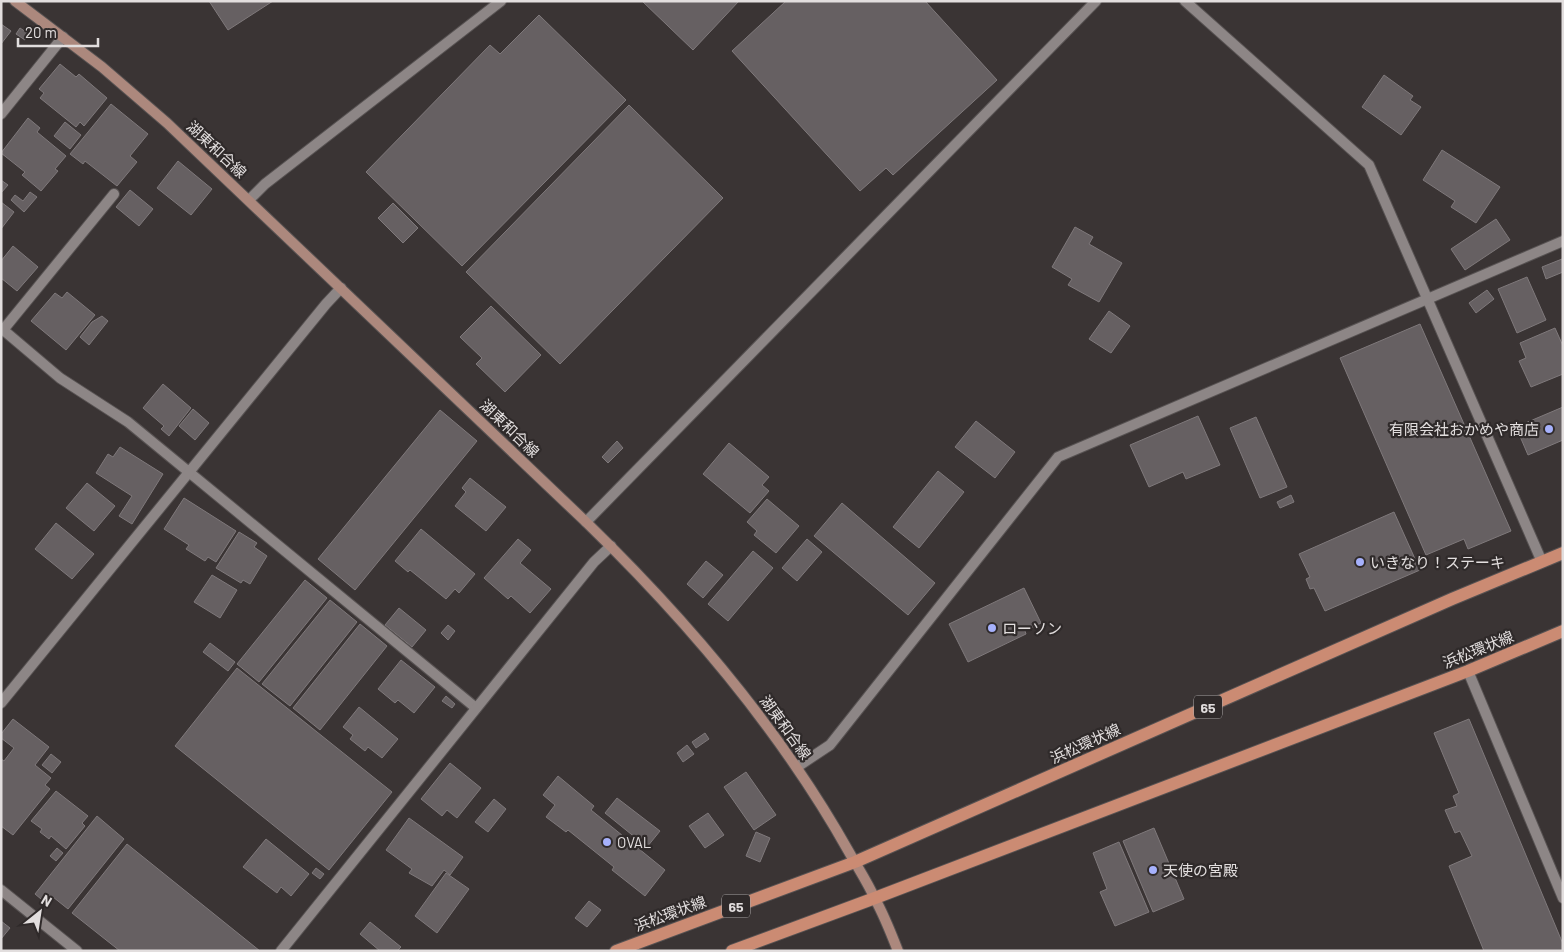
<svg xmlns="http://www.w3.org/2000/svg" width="1564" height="952" viewBox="0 0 1564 952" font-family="Barlow,'Noto Sans JP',sans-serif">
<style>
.building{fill:#666062;stroke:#7f797b}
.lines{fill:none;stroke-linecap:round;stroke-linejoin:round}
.minor-casing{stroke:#575252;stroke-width:12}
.tertiary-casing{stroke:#575252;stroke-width:12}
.secondary-casing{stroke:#575252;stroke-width:12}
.primary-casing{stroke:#575252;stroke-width:14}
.minor{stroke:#8d8686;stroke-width:10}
.tertiary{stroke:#8d8686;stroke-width:10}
.secondary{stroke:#ac887d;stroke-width:10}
.primary{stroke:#cb8b73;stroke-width:12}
.poi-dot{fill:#a6b1fc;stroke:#2f2a2a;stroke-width:2}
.labels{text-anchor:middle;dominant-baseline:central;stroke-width:4.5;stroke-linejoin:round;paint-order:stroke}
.shield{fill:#2f2a2a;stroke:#aca8a8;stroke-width:1}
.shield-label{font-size:14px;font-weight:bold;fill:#e2dede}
.street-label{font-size:15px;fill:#e2dede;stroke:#2f2a2a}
.poi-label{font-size:15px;fill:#e2dede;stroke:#2f2a2a;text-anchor:start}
</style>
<rect width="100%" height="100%" fill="#3a3434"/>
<!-- building -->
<g class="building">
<path d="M209,1H273L228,30Z"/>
<path d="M642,1H739L693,50Z"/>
<path d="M786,1H925L997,80L893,175L886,168L860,191L732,51Z"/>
<path d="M539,15L626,100L462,266L366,172L490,45L500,54Z"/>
<path d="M1,24L11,31L1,44Z"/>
<path d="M20,28L29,34L25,40L16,34Z"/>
<path d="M60,64L76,77L79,74L107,98L84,126L80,122L76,127L40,98L44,93L39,89Z"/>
<path d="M1384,75L1413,96L1410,100L1421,107L1401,135L1362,107Z"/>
<path d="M111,104L148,134L130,156L137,162L117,186L85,161L83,164L70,154Z"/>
<path d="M629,105L723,198L560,364L466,272Z"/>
<path d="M28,118L40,128L37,132L66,156L55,169L58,171L41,191L22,175L25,172L1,153Z"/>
<path d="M65,122L81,135L70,149L54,136Z"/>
<path d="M1442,150L1500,187L1476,223L1451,207L1455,201L1423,180Z"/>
<path d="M178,161L212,189L191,215L157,188Z"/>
<path d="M1,180L8,185L1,193Z"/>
<path d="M130,190L153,209L139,226L116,207Z"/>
<path d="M30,192L37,197L24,212L11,200L15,195L23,201Z"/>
<path d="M1,202L14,212L1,229Z"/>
<path d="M393,203L418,228L403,243L378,218Z"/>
<path d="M1496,219L1510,240L1465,270L1451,249Z"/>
<path d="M1075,227L1093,237L1089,244L1122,263L1099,302L1068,285L1072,279L1052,267Z"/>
<path d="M13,246L38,267L17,291L1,278V261Z"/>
<path d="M1562,259L1563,272L1546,279L1542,267Z"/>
<path d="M1527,277L1546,320L1517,333L1498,289Z"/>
<path d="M1487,290L1494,299L1476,313L1469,303Z"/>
<path d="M67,292L95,315L66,350L31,321L55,293L62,298Z"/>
<path d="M491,306L541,355L505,392L476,364L482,358L460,337Z"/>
<path d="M1109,311L1130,326L1111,353L1089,339Z"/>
<path d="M102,316L108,321L89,345L80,337L92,322Z"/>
<path d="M1420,324L1511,531L1468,549L1464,539L1426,555L1340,358Z"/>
<path d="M1555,328L1563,346V374L1531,387L1519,361L1526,358L1520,343Z"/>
<path d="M163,384L191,408L169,436L161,429L164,426L143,408Z"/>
<path d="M1563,407V440L1528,455L1516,427Z"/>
<path d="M193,409L209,423L195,440L179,426Z"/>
<path d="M440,410L477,441L355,590L318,559Z"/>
<path d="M1198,416L1220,465L1186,479L1183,472L1149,487L1130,445Z"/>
<path d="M1256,417L1287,487L1260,498L1230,428Z"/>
<path d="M976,421L1015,452L995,478L955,447Z"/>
<path d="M617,441L623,448L608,463L602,457Z"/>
<path d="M729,443L769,477L762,485L769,491L750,513L703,474Z"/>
<path d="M120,447L163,474L132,524L119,516L132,496L96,473L108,454L113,457Z"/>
<path d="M938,471L964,492L919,548L893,527Z"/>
<path d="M470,478L506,507L486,531L455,506L466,492L462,488Z"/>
<path d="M87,483L115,506L94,531L66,508Z"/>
<path d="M1291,495L1294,502L1280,508L1277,502Z"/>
<path d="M184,498L236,531L216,562L208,557L205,561L186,549L189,545L164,529Z"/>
<path d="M767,499L799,526L776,553L754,535L757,531L747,522Z"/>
<path d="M842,503L935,583L908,615L814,536Z"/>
<path d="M1394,512L1420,570L1325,611L1314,588L1310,589L1306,579L1310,577L1299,554Z"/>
<path d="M56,523L94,554L72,579L35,549Z"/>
<path d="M421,529L475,574L459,593L455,589L446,599L410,570L408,572L395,561Z"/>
<path d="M239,532L257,543L254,547L267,556L250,584L243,580L241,583L216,568Z"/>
<path d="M518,539L531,550L520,563L551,589L530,613L511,596L508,599L484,578Z"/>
<path d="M807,539L822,552L797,581L782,568Z"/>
<path d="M753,551L773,568L728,621L708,604Z"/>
<path d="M706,561L723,575L703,598L687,584Z"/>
<path d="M212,575L237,590L220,618L194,602Z"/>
<path d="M305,580L327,598L259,682L237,664Z"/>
<path d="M1024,588L1041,623L1025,631L1026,634L968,662L949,624Z"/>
<path d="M330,600L357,622L290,706L262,684Z"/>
<path d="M399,608L426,630L412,647L385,625Z"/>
<path d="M360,624L387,646L320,730L293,708Z"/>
<path d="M448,625L455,631L448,640L441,633Z"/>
<path d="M210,643L235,662L228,671L203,652Z"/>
<path d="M401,660L435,687L414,713L398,700L395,703L378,689Z"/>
<path d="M237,668L392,792L329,870L175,746Z"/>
<path d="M446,696L455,704L452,708L442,701Z"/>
<path d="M359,707L398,739L382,758L368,747L365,751L350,739L353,735L343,727Z"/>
<path d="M13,719L49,747L35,765L51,778L45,785L50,789L13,835L1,826V759L4,761L14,748L1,738V734Z"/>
<path d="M1469,719L1563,944V951H1484L1449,866L1472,856L1460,831L1455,833L1445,810L1457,806L1453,796L1459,793L1434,733Z"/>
<path d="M705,733L709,739L696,748L692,742Z"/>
<path d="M687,745L694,754L683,762L677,753Z"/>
<path d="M51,754L61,762L52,773L42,765Z"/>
<path d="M450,763L481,788L457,818L447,810L442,816L421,799Z"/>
<path d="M746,772L776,815L754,830L724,787Z"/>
<path d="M558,776L594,806L591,810L665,870L645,896L612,870L614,867L568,830L566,832L546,817L555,805L543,795Z"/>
<path d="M56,791L88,816L82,823L85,826L66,849L51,836L49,839L40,832L42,829L31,821Z"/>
<path d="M617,798L660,831L647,847L605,813Z"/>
<path d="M494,799L506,809L488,832L475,822Z"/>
<path d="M708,813L724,835L705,848L689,826Z"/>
<path d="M97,816L124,839L68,909L53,897L47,904L35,894Z"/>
<path d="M409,818L463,857L450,875L444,870L432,886L409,873L412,869L386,850Z"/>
<path d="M1154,828L1184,899L1153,912L1123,841Z"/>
<path d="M756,832L770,838L760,862L746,856Z"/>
<path d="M266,839L309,874L291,896L281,887L277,893L243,867Z"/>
<path d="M1119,842L1149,912L1115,926L1100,892L1107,889L1093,853Z"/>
<path d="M127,844L260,951H120L72,913Z"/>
<path d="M57,848L63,853L56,861L50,856Z"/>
<path d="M316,868L324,874L320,879L312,873Z"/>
<path d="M446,873L469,889L437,933L415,916Z"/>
<path d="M589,901L601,910L587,927L575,918Z"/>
<path d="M1,921L10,928L1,939Z"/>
<path d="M370,922L401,947L397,951H380L360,934Z"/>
</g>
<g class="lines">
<defs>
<g id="minor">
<path d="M1185,1L1369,165L1542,562"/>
<path d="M1,114L63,37"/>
<path d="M249,200L265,184L501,1"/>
<path d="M1,328L60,378L128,422L476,708"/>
<path d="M3,330L114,194"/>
<path d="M586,522L1096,1"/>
<path d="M1468,671L1563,898"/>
<path d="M1,703L326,304L341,288"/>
<path d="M797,767L830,745L1058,457L1563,241"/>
<path d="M281,951L594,562L611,546"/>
</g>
<path id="tertiary" d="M1,890L77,951"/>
<path id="secondary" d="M15,1L102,67L167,123L586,522C687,620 780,729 849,852C858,868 868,883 875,899C884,915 891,933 898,951"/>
<g id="primary">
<path d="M616,951L855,862L1452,599L1563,553"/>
<path d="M732,951L875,898L1468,671L1563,631"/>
</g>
</defs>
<!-- minor casing -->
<use href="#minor" class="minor-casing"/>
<!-- tertiary casing -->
<use href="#tertiary" class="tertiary-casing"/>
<!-- secondary casing -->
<use href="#secondary" class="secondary-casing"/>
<!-- primary casing -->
<use href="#primary" class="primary-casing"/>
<!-- minor -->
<use href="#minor" class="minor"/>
<!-- tertiary -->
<use href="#tertiary" class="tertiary"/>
<!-- secondary -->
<use href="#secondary" class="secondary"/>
<!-- primary -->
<use href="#primary" class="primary"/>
</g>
<!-- markers -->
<g class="poi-dot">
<circle cx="1549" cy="429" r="5"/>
<circle cx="1360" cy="562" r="5"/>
<circle cx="992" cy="628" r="5"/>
<circle cx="607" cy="842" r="5"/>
<circle cx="1153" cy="870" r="5"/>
</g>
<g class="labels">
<!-- shield labels -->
<g class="shield">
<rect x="1194" y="695.5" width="28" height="23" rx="4"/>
<rect x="722" y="894.5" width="28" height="23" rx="4"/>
</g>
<g class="shield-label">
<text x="1208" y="707">65</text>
<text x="736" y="906">65</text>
</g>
<!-- street labels -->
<g class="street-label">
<text transform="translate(217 149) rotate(43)">湖東和合線</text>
<text transform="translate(510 428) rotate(44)">湖東和合線</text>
<text transform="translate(1478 649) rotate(-22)">浜松環状線</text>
<text transform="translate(786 727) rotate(54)">湖東和合線</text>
<text transform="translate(1085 743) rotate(-24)">浜松環状線</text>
<text transform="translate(670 913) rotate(-20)">浜松環状線</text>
</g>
<!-- poi labels -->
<g class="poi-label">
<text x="1539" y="429" text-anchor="end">有限会社おかめや商店</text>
<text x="1370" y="562">いきなり！ステーキ</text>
<text x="1002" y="628">ローソン</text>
<text x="617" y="842">OVAL</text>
<text x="1163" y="870">天使の宮殿</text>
</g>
</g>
<!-- border -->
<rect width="1564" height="952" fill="none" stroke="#e2dede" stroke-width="5"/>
<!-- north arrow -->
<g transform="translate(40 912) rotate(30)" stroke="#2f2a2a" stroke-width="4" paint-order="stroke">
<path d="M0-4L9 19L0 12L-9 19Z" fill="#e2dede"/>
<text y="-8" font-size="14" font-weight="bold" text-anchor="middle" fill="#e2dede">N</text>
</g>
<!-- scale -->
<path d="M18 38v8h80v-8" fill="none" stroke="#e2dede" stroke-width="2.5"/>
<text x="25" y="38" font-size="15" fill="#e2dede" stroke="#2f2a2a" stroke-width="4" paint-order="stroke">20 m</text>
</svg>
